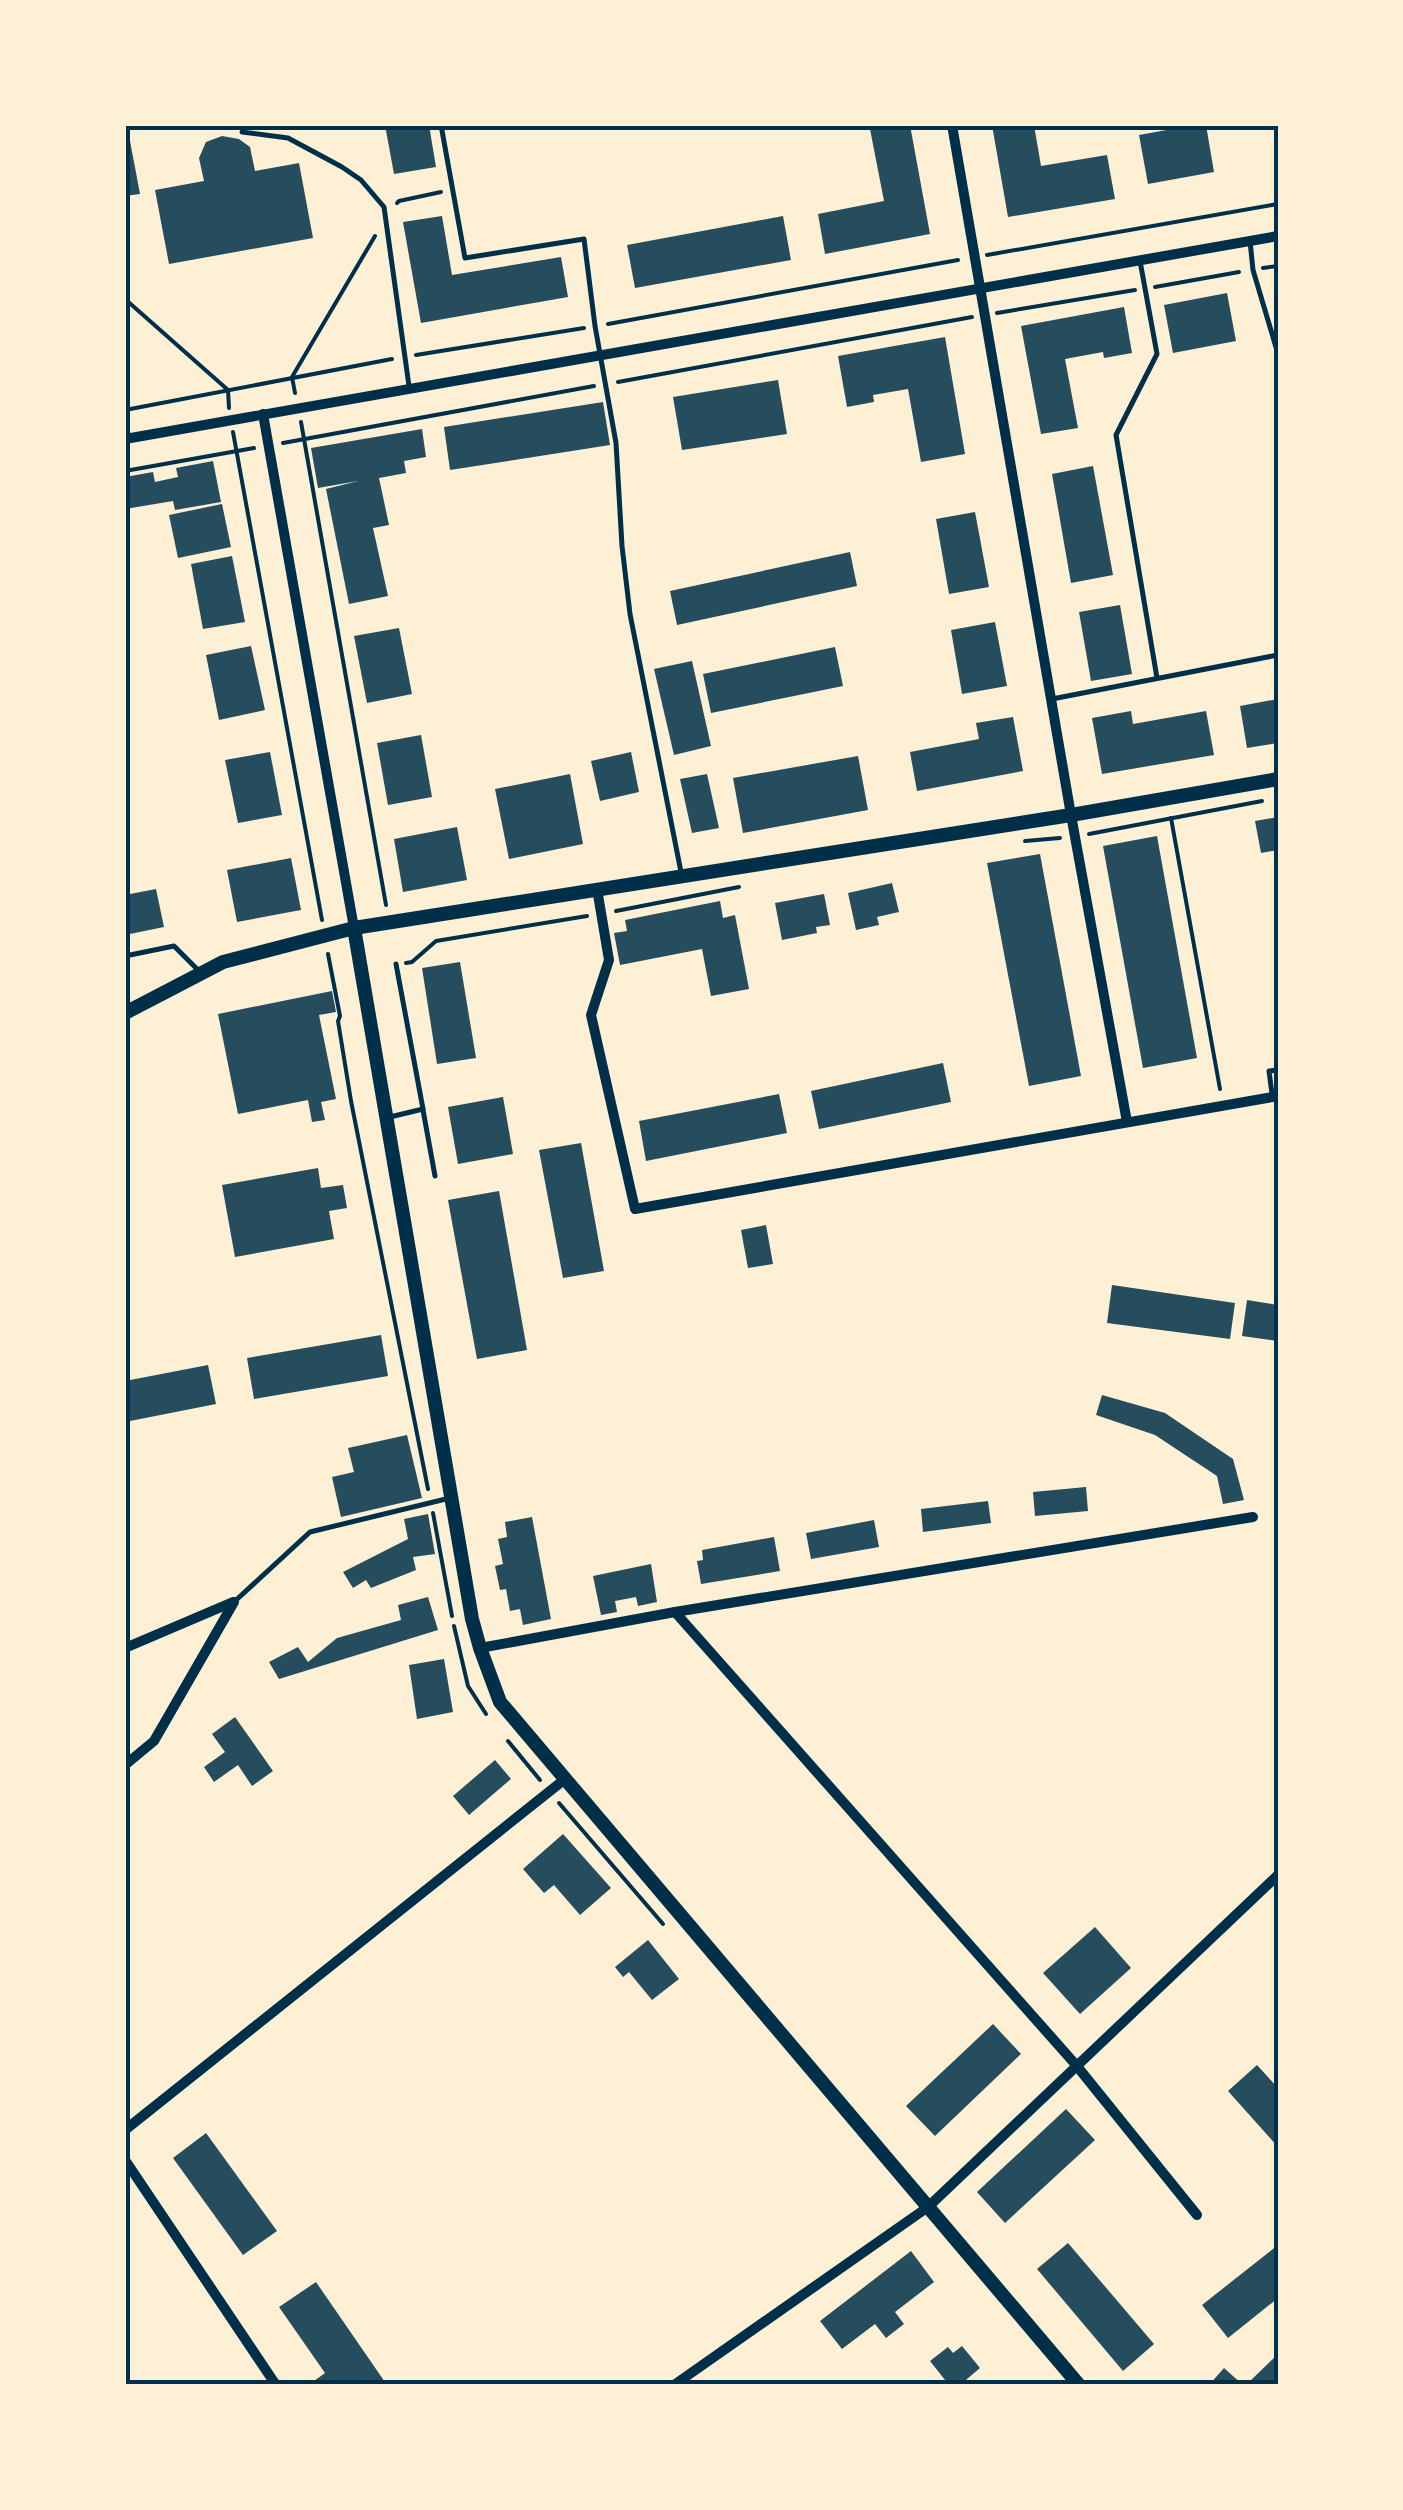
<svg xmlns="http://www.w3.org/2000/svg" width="1403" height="2510" viewBox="0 0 1403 2510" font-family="Helvetica,sans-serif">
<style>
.building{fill:#264d5e}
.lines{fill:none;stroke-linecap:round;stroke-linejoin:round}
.path{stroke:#003049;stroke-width:4}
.service{stroke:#003049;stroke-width:5}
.minor{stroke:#003049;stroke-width:10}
.secondary{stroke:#003049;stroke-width:14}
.neatline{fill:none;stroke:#003049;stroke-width:4}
</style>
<rect width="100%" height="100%" fill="#fdf0d5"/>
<!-- building -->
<g class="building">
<path d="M125,125H127L140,194L125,196Z"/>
<path d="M385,125H429L436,167L394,174Z"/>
<path d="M889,125H910L930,234L825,254L818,214L884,201L870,129Z"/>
<path d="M992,125H1034L1041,166L1107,155L1115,199L1008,217Z"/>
<path d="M1194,125H1206L1214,172L1148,184L1139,135Z"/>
<path d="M222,136L239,139L250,147L255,171L299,163L313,238L169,264L155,190L204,181L199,158L206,142Z"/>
<path d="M442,216L452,275L561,257L568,297L421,323L403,222Z"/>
<path d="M783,216L791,260L635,288L627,245Z"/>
<path d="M1227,293L1236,341L1173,353L1164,305Z"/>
<path d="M1124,307L1132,353L1104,358L1103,352L1065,359L1078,428L1041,434L1021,326Z"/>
<path d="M945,337L965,454L921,462L908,389L873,395L874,402L847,407L838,356Z"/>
<path d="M778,380L787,434L682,450L673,397Z"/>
<path d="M603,402L610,445L450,470L444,427Z"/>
<path d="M422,429L426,457L404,461L406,473L379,478L389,525L373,528L388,596L349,604L326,489L358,481L318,488L311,448Z"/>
<path d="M213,461L221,502L175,510L173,501L125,509V477L153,472L155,482L178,477L176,468Z"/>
<path d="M1093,466L1113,575L1071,583L1052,474Z"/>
<path d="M222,504L231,547L178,558L169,515Z"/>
<path d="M975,512L989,587L949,594L936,519Z"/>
<path d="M850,552L857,586L677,625L670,591Z"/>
<path d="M232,556L245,622L203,629L191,564Z"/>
<path d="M1120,605L1132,674L1091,681L1079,612Z"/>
<path d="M995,622L1007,686L962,694L951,630Z"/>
<path d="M399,628L412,694L367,703L354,636Z"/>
<path d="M251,646L265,710L219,720L206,655Z"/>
<path d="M835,647L843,686L711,713L703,674Z"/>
<path d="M692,661L711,746L674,755L654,669Z"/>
<path d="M1278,699V743L1247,748L1240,706Z"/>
<path d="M1131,711L1133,724L1206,711L1214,755L1102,774L1092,718Z"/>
<path d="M1013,717L1023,771L917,791L910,752L979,739L976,723Z"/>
<path d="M421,735L432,797L388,805L377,743Z"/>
<path d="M270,752L282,815L238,823L225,760Z"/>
<path d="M631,752L639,792L600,801L591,761Z"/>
<path d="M858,756L868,810L743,833L733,778Z"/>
<path d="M570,774L583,844L509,859L495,789Z"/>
<path d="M707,774L719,828L692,833L680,779Z"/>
<path d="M1278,817V850L1261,853L1255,821Z"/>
<path d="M457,827L467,880L403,892L394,839Z"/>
<path d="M1157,836L1197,1058L1143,1068L1103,846Z"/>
<path d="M1040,854L1081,1076L1029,1086L987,863Z"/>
<path d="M291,858L301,910L237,922L227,870Z"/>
<path d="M892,883L899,912L877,917L879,925L856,930L848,893Z"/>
<path d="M156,889L164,927L125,935V895Z"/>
<path d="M824,894L830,925L816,927L817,933L782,940L775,903Z"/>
<path d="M720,901L723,918L735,915L749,989L711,996L702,949L620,965L614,933L627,931L625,920Z"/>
<path d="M460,962L476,1058L437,1064L422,968Z"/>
<path d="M332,991L336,1012L319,1015L336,1099L321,1102L325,1120L312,1122L308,1100L238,1114L218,1014Z"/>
<path d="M943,1063L951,1102L819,1129L811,1091Z"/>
<path d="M779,1094L787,1133L646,1161L639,1121Z"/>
<path d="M503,1097L513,1154L458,1164L448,1107Z"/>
<path d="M581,1143L604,1271L563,1278L539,1150Z"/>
<path d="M318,1168L321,1188L343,1185L347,1208L329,1211L334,1239L235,1257L222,1185Z"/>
<path d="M499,1191L527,1350L477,1359L448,1200Z"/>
<path d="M766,1225L773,1264L748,1268L741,1230Z"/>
<path d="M1112,1285L1235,1303L1230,1339L1107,1323Z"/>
<path d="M1247,1300L1278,1305V1341L1242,1336Z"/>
<path d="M381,1335L388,1376L254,1399L247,1358Z"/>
<path d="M208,1365L216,1404L125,1422V1381Z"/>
<path d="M1102,1395L1165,1413L1233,1459L1244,1500L1223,1504L1217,1476L1155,1435L1096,1415Z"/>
<path d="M407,1435L422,1498L341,1517L332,1477L354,1472L348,1448Z"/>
<path d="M1086,1487L1088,1511L1035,1516L1033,1492Z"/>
<path d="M988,1501L991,1523L923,1532L921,1509Z"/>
<path d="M428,1514L435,1554L413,1557L416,1570L371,1588L366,1580L353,1588L343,1572L408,1539L404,1519Z"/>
<path d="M532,1517L551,1619L523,1625L520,1609L510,1611L506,1589L500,1590L495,1566L503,1564L498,1539L507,1537L505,1522Z"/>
<path d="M874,1520L879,1547L811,1559L806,1533Z"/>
<path d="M774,1537L780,1571L701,1584L697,1561L703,1560L702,1550Z"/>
<path d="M651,1564L657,1602L638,1606L636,1597L615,1601L617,1612L601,1615L593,1576Z"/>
<path d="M428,1597L438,1630L279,1679L269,1662L298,1647L308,1662L337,1638L401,1620L398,1605Z"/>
<path d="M444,1659L453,1712L417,1719L409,1665Z"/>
<path d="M235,1717L273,1771L252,1786L238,1765L214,1782L204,1767L225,1752L212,1734Z"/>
<path d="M495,1760L511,1779L469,1815L453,1796Z"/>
<path d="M563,1834L611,1888L580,1915L554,1885L544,1893L523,1869Z"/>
<path d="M1095,1927L1131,1968L1080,2014L1043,1973Z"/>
<path d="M648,1940L679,1979L652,2000L629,1972L623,1977L615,1967Z"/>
<path d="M993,2024L1021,2054L935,2136L906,2106Z"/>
<path d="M1257,2065L1278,2088V2147L1228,2091Z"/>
<path d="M1066,2109L1095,2140L1005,2223L977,2192Z"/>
<path d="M206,2133L277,2231L243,2255L173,2158Z"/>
<path d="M1068,2243L1154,2344L1123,2371L1037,2269Z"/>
<path d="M1278,2245V2298L1228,2338L1202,2305Z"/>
<path d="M911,2251L934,2282L895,2312L904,2324L886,2338L875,2324L842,2349L820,2321Z"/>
<path d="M316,2282L387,2385H317L314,2381L325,2373L279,2307Z"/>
<path d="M962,2346L980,2368L960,2385H949L930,2361L948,2347L953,2353Z"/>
<path d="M1278,2354V2385H1246Z"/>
<path d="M1224,2368L1243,2385H1209Z"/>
</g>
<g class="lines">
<!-- path -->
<g class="path">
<path d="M397,203L399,201L441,192"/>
<path d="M987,255L1278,204"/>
<path d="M1263,268L1278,266"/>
<path d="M1155,287L1239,272"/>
<path d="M125,299L228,390L229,408"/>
<path d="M997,313L1135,290"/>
<path d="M608,324L958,260"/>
<path d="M416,355L584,328"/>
<path d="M618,382L972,317"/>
<path d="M295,393L292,377L375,236"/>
<path d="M125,410L392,359"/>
<path d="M301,422L386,905"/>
<path d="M233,432L322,920"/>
<path d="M283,443L594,386"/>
<path d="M125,471L254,448"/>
<path d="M1171,818L1220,1089"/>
<path d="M1089,834L1262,801"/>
<path d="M1025,841L1060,838"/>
<path d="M616,911L739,887"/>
<path d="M328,954L340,1016L338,1021L351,1101L428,1489"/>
<path d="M406,963L412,962L436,941L587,916"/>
<path d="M433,1513L452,1616"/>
<path d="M454,1626L468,1686L486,1714"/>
<path d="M508,1741L540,1780"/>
<path d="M559,1803L663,1924"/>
</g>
<!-- service -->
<g class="service">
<path d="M441,125L465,258L584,239L595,326L616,443L622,546L630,614L681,872"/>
<path d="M242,132L288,138L342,167L361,180L384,207L409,386"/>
<path d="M1250,241L1253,270L1278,354"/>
<path d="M1140,261L1157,354L1116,435L1157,678"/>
<path d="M1052,699L1278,655"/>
<path d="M125,956L174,946L199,971"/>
<path d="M1272,1094L1269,1071L1278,1070"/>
<path d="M423,1110L435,1176"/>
<path d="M390,1117L423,1109L396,964"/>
<path d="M234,1602L310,1532L450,1498"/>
</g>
<!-- minor -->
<g class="minor">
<path d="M952,125L1071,815L1127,1122"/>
<path d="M263,414L354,928"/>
<path d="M125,439L1278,236"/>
<path d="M597,889L609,960L591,1015L635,1209L1278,1096"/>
<path d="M675,1612L1076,2065L1197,2215"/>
<path d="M125,1648L233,1602"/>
<path d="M480,1648L675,1612L1253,1517"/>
<path d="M125,1765L154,1741L234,1602"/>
<path d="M125,2130L565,1779"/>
<path d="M125,2160L276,2385"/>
<path d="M674,2385L928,2207L1278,1875"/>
</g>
<!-- secondary -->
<g class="secondary">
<path d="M354,928L472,1619L480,1648L500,1702L1079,2385"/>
<path d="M125,1013L223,962L354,928L1071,815L1278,779"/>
</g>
</g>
<!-- border -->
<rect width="1403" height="2510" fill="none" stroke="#fdf0d5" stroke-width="255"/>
<rect x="128" y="128" width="1148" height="2254" class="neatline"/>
</svg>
